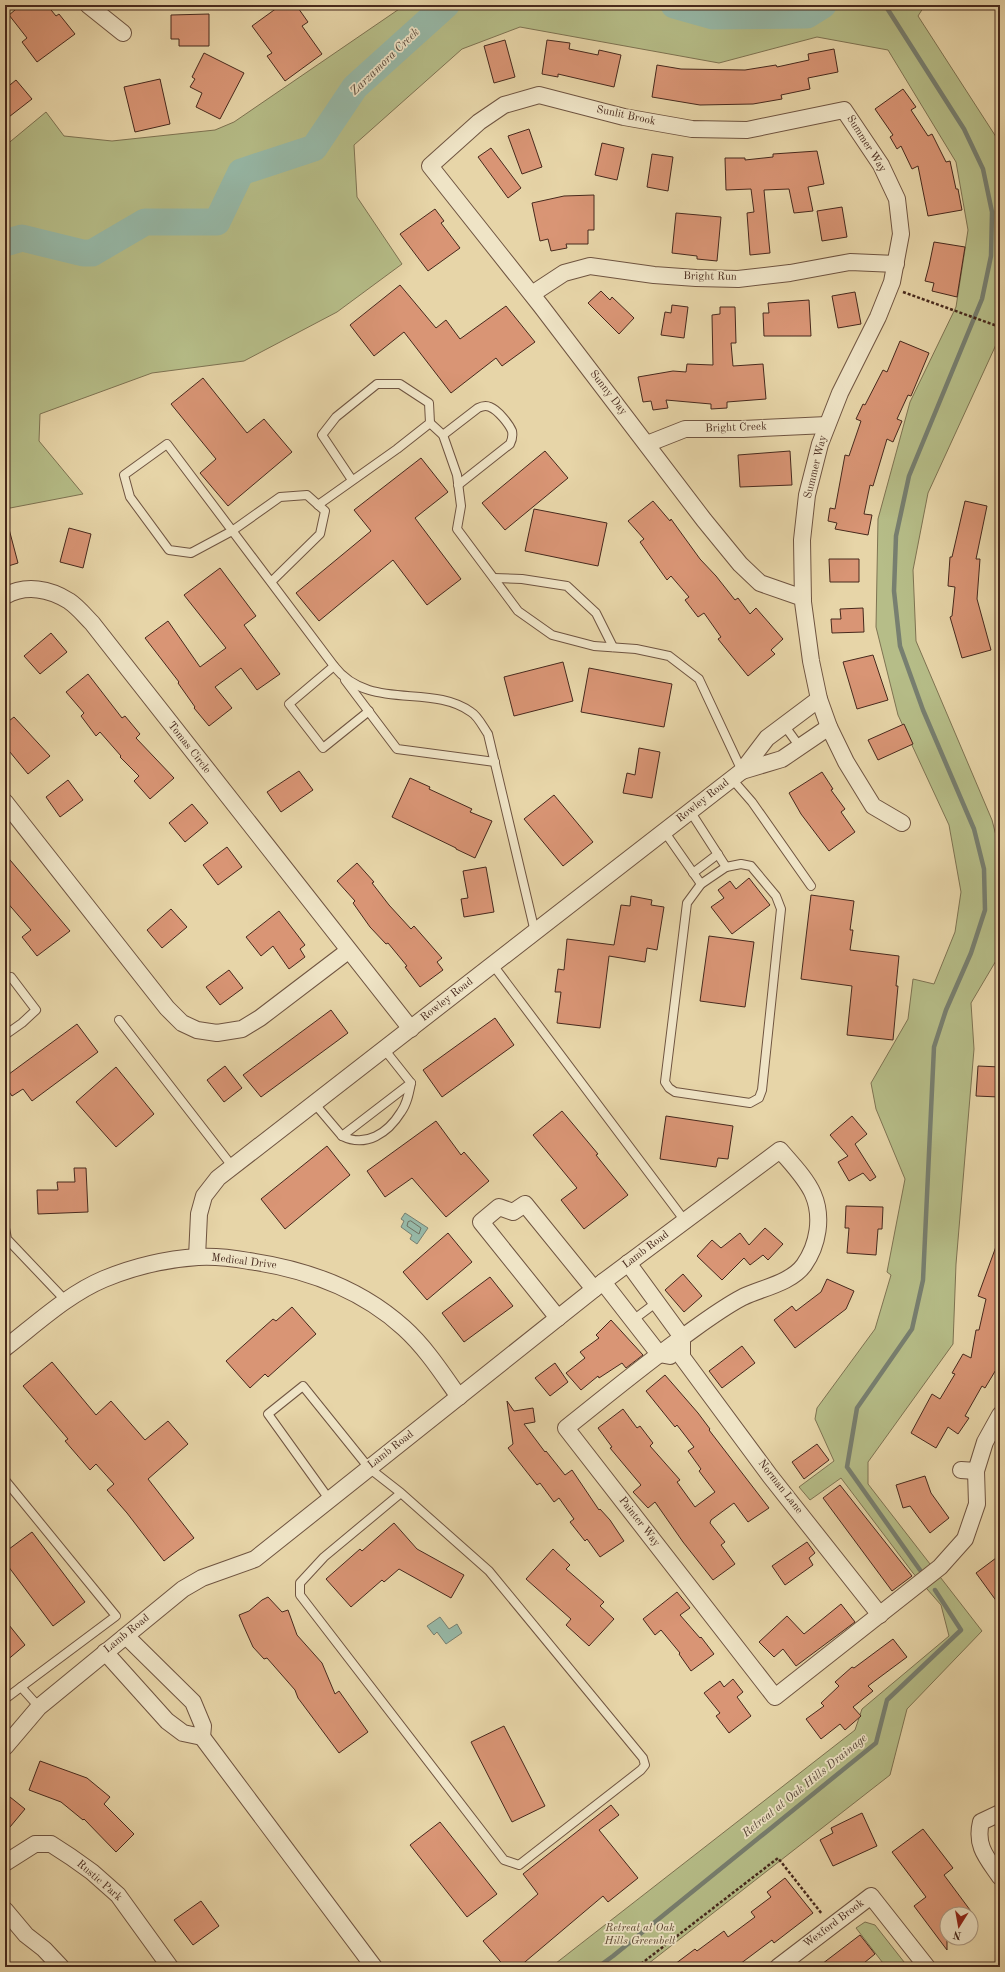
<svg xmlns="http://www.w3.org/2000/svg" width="1005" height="1972" viewBox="0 0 1005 1972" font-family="'Old Standard TT',serif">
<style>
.green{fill:#b6bd88;stroke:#7e7352}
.water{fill:#97b9a8;stroke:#777f70}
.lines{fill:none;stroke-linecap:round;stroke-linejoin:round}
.shore{stroke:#6f7162;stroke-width:1}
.stream{stroke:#777f70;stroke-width:4.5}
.river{stroke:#97b9a8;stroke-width:27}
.building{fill:#d99575;stroke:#47291d}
.service-casing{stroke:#6f5440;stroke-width:10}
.minor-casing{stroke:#6f5440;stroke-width:18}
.path{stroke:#47291d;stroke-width:2.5;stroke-dasharray:3 2;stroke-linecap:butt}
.service{stroke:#efe4c6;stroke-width:8}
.minor{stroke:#efe4c6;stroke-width:16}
.labels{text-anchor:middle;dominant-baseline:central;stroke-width:3.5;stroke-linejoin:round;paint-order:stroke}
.street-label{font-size:11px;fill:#47291d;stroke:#efe4c6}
.park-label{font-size:11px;font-style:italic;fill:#5d4732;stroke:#efe4c6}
.water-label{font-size:12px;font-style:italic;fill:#574639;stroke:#efe4c6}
</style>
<rect width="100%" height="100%" fill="#e7d5a8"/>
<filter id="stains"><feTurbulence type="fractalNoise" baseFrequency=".005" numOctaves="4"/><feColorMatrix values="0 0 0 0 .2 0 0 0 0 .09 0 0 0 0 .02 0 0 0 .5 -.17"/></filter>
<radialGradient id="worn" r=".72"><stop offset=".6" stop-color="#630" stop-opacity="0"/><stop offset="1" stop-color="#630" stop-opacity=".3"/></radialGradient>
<!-- green -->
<g class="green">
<path d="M405,5H925L918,16L1000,143V336L928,493L913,570L916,641L992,820L1000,851V954L971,1003L974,1049L956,1264L953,1344L868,1462V1484L982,1631L907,1709L890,1775L644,1967H551L855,1730L862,1709L949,1636L941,1605L913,1573L841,1478L810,1500L799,1487L834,1461L815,1419L817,1408L875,1329L891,1275L887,1272L905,1179L876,1109L871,1083L908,1019L913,979L934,984L955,932L961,892L949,825L898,715L876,627L878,519L910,402L956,307L968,230L956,162L888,50L817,37L719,63L520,27L462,49L354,145L357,197L402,264L337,312L244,361L152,373L40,414L39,441L83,494L5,509V146L46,112L64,136L112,141L215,130L234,122Z"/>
<path d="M865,1922L875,1925L908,1967H886L856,1928Z"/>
</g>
<!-- water -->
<g class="water">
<path d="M405,1213L428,1228L417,1244L410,1239L412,1235L401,1227L404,1221L401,1219Z"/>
<path d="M440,1617L449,1629L457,1624L462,1633L446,1644L437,1632L434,1635L427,1626Z"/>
</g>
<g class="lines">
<!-- shore -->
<path class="shore" d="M411,1221L421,1228L419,1234L407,1226L408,1222Z"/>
<!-- stream -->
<g class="stream">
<path d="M885,5L964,129L983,169L992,212L991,256L982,299L909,476L896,536L894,591L900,646L923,710L974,829L984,869L985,910L971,953L946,1010L934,1047L923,1280L912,1329L857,1408L847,1467L920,1570"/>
<path d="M598,1967L613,1956L876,1743L887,1700L961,1630L935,1590"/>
</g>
<!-- river -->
<g class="river">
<path d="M674,5L713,16L807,15L823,5"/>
<path d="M5,243L22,238L83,253H92L145,222H217L241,172L314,148L355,87L446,5"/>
</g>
</g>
<!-- building -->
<g class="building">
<path d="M21,5H47L56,16L59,14L75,34L37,62L22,42L27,38L9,15Z"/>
<path d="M281,5H296L308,22L302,26L322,54L285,81L267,56L272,53L252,26Z"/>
<path d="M209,14V46H179V39H171V15Z"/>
<path d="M505,40L515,77L494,83L484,46Z"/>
<path d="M547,40L570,43L569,49L598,55L599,50L621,55L614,87L558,74V77L542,74Z"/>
<path d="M834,49L838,72L808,78L810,89L781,95L782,99L753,104L700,105L652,97L657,65L681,69L745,70L776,65L777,67L809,60L808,54Z"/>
<path d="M204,53L244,73L220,119L196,107L202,93L190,87L195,79L192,77Z"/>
<path d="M160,79L170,124L135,132L124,87Z"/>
<path d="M16,80L32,99L5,120V89Z"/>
<path d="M903,89L916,107L911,110L928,136L932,134L946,162L950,161L956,189H958L962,210L928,216L918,166L912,169L901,146L897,149L890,137L893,135L875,109Z"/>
<path d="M529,129L542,167L522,174L508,136Z"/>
<path d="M602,143L624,148L617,180L595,175Z"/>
<path d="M491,148L521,188L508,198L478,157Z"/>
<path d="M817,151L824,184L808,187L813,211L794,213L789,189L764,190L770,253L750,255L747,213L754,212L751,189L726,190L725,158H745V160L773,157V154Z"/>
<path d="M652,154L673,157L668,191L647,187Z"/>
<path d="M594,195V230H588V244H566L567,248L551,251L548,239L540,241L532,203L564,196Z"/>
<path d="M842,207L847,237L822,241L817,211Z"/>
<path d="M435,209L444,221L441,223L460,248L428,271L400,234Z"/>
<path d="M676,213L721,217L717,261L697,259V256L672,253Z"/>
<path d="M934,242L965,247L957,297L932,291L934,283L925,281L929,266Z"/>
<path d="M400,285L436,328L446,320L460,339L506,306L535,342L502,366L496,358L451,393L404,332L374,356L350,325Z"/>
<path d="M601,291L610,300L612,297L634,318L619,334L588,303Z"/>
<path d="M855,292L861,324L838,328L832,296Z"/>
<path d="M809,300L811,336H764L763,313H769L768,303Z"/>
<path d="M672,305L688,307L684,338L661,335L665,312L671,313Z"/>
<path d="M720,307H735L736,343H731L733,366L763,364L766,399L727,402V408L711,409V404L666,400L668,408L653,410L651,401L643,402L638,377L673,371L686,372L687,364L713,365L712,315L720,314Z"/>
<path d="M900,341L929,353L911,396L908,395L897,419L902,421L893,442L887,439L873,486L870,485L864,514L872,515L868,535L835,529L837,523L828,521L830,508L835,509L845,455L849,456L861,421L856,419L863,404L865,405L883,370L887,372Z"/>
<path d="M203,378L247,433L264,419L292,452L228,506L200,473L216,459L171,404Z"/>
<path d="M545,451L568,478L505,530L482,503Z"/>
<path d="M790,451L792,485L740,487L738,455Z"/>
<path d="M421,458L448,492L415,518L461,579L427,605L393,560L319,621L296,593L371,531L354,510Z"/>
<path d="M653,501L670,521L671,519L700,559L716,576L735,600L738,598L750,614L756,608L783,639L771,650L775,654L748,676L718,639L721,637L704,613L698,617L685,600L689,597L671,576L667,580L640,542L644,539L628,521Z"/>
<path d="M965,501L987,506L976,559H980L977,599L991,650L962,658L950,617L952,616L955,587L948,586L950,557H952Z"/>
<path d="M534,509L607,523L598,566L525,551Z"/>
<path d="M69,528L91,534L83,568L60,562Z"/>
<path d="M9,529L18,563L5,567V530Z"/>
<path d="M829,559H859V582H830Z"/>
<path d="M220,568L256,616L244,625L280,674L257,690L241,668L215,687L232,708L209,726L194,708L195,707L178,683L179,682L145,638L168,621L200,667L226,648L184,595Z"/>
<path d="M863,608L864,632L832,633L831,619H841L840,609Z"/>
<path d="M51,633L67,652L40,674L24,656Z"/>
<path d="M873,655L888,700L857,709L843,662Z"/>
<path d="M563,662L573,701L514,716L504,677Z"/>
<path d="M589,668L672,684L664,727L581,712Z"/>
<path d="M88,674L122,718L125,716L140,734L136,738L174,778L150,799L134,781L139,776L120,757L121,756L100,732L96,736L81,716L84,713L66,692Z"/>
<path d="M14,717L50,756L28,774L5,746V724Z"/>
<path d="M904,724L913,744L878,760L868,740Z"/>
<path d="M639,748L660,752L652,798L623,793L627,773L635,775Z"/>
<path d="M299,771L313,790L281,812L267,792Z"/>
<path d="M822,772L833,789L831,790L845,809L841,812L855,832L829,851L801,814L789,793Z"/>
<path d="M410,778L430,787L429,789L472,809L470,812L492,821L475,858L456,849V848L392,817Z"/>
<path d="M68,780L83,800L60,817L46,797Z"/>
<path d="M554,795L593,842L563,866L524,819Z"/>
<path d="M192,804L208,823L185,842L169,823Z"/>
<path d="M227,847L242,867L218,885L203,865Z"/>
<path d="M5,854L70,931L37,956L22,937L31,930L5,900Z"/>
<path d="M357,863L374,882L372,883L389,905L411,929L414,926L442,958L437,962L443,970L420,987L405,967L407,966L388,943L386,944L370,927L353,903L355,901L337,881Z"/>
<path d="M486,867L494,912L464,917L461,899L468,898L463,871Z"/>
<path d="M749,878L770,905L732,934L711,907L724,898L718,890L730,881L736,889Z"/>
<path d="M811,895L854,901L850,930H853L850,950L899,956L896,986H898L893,1040L847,1035L852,986L801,979Z"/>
<path d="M631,896L652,900L651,905L664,907L657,950L647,948L645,962L609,956L600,1028L557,1023L561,992H555L558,969L564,970L567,939L614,945L621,905L630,906Z"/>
<path d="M171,909L187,927L162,948L147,930Z"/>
<path d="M279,911L305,945L300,949L305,957L289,969L273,946L261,956L246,937Z"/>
<path d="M709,936L754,942L745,1007L700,1001Z"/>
<path d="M229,970L243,988L220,1005L206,987Z"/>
<path d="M331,1010L348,1033L261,1097L243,1075Z"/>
<path d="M495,1018L514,1045L442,1097L423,1070Z"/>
<path d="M77,1024L98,1052L32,1101L23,1089L12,1096L5,1086V1077Z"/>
<path d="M225,1066L242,1088L224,1102L207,1080Z"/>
<path d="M978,1066L1000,1067L999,1097L976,1096Z"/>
<path d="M116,1067L154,1114L116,1147L76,1102Z"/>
<path d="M562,1111L598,1154L596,1155L628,1195L584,1229L561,1200L577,1188L533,1135Z"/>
<path d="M666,1116L733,1126L728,1159L718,1158L716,1167L660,1159Z"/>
<path d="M852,1116L867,1134L855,1144L876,1177L870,1181L863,1173L849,1181L838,1162L848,1156L830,1135Z"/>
<path d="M436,1121L461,1155L464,1152L489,1181L446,1217L412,1178L385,1197L367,1171Z"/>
<path d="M327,1146L350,1175L285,1229L261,1199Z"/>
<path d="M74,1168H86L88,1212L38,1214L37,1190H58L57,1182H75Z"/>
<path d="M846,1206L883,1207L882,1229H878L876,1255L847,1253L849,1228H845Z"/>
<path d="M765,1228L783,1244L768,1260L763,1255L750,1265L744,1258L722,1280L697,1256L712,1240L721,1248L740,1233L749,1245Z"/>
<path d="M448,1233L472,1262L427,1300L403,1272Z"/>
<path d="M998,1241H1000V1363L985,1388L982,1386L965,1416L969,1418L958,1434L948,1427L936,1448L911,1433L932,1394L940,1399L955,1374L952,1373L963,1354L971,1358L976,1330H979L986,1299L978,1296Z"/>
<path d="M683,1274L702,1296L684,1312L665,1290Z"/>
<path d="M490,1277L513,1306L464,1342L442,1313Z"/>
<path d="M827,1279L854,1291L846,1309L795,1348L774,1320L792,1306L796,1311L821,1292Z"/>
<path d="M292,1307L316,1334L268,1377L265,1374L250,1388L226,1361L273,1319L276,1321Z"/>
<path d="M611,1320L643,1355L626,1368L622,1363L599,1378L598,1376L581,1390L566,1373L585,1358L580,1352L599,1338L596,1335Z"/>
<path d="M742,1346L755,1363L722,1388L709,1371Z"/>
<path d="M52,1362L96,1415L111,1401L145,1440L168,1421L188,1444L148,1479L194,1538L164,1561L127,1513L107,1490L114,1484L96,1464L90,1470L65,1441L68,1439L23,1386Z"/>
<path d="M555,1363L568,1382L550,1396L535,1378Z"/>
<path d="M665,1375L698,1413L710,1429L709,1430L769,1508L748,1522L734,1503L711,1520L710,1523L725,1542L721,1545L735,1564L713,1580L683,1542L655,1502L648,1508L633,1492L641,1485L610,1448L612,1447L598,1428L623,1409L637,1428L640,1426L653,1443L650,1446L680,1480L677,1482L695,1507L715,1492L699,1471L701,1469L688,1451L694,1447L677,1425L675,1427L646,1391Z"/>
<path d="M507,1401L514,1411L533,1408L535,1422L524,1424L545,1452L546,1451L565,1475L572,1470L599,1510L600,1509L610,1520L624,1541L600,1557L587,1539L585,1541L570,1522L574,1519L559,1498L554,1502L540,1483L537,1485L508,1448L513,1444Z"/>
<path d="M817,1444L829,1460L804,1479L792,1462Z"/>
<path d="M925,1476L931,1493L949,1518L930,1533L910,1506L903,1508L896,1485Z"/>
<path d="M840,1485L912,1576L892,1591L823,1498Z"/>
<path d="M394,1523L417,1549L464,1575L451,1598L399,1569L384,1582L382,1580L351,1607L326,1579L360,1549L362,1551Z"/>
<path d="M32,1532L85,1602L53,1626L5,1562V1552Z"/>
<path d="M807,1542L815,1553L809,1558L813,1565L785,1585L772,1566Z"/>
<path d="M553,1549L570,1565L566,1569L604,1602L600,1606L614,1619L589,1646L566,1625L571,1619L526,1579Z"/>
<path d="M1000,1555V1606L976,1573Z"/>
<path d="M677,1592L690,1608L680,1615L700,1638L701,1637L714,1654L691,1671L679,1654L680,1653L661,1630L655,1635L643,1619Z"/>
<path d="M268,1597L282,1612L288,1610L297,1635L322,1663L335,1694L339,1691L368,1732L339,1753L298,1698L295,1690L267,1658L264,1659L253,1647L244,1627L239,1615L249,1611L262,1600Z"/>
<path d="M841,1604L855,1622L796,1666L783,1649L774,1657L759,1642L787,1616L804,1634Z"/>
<path d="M5,1620L25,1645L5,1662Z"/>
<path d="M893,1639L907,1657L868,1686L873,1691L853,1707L861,1716L845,1730L840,1724L821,1739L806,1719L824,1706L821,1703L839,1686L835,1682L852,1667L854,1668Z"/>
<path d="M733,1679L743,1692L737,1697L751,1716L729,1733L716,1716L720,1713L704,1693L720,1681L724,1687Z"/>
<path d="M504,1726L545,1806L512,1822L471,1742Z"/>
<path d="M40,1761L87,1778L110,1797L104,1804L134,1834L116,1852L84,1819L83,1820L61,1802L29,1790Z"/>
<path d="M5,1793L25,1809L5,1833Z"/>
<path d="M611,1805L619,1815L599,1830L638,1878L608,1902L603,1896L519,1967H505L483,1941L538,1894L523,1874Z"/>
<path d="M862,1813L877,1846L833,1866L820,1840L833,1833L831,1828Z"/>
<path d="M440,1822L497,1894L467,1917L410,1845Z"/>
<path d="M923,1829L953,1868L944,1875L973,1914H947V1950L914,1906L926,1897L892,1852Z"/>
<path d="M785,1878L813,1913L774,1943L772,1940L736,1967H671L695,1949L697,1951L724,1931L728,1937L755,1917L751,1912L771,1897L767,1892Z"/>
<path d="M201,1901L219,1926L193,1945L174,1920Z"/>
<path d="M860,1935L875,1954L859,1967H818Z"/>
</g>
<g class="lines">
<defs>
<g id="service">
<path d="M430,423L443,435L457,475L461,506L457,529L518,611L552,635L594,646L636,649L669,656L699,679L742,771"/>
<path d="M443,435L478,408C482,406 486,405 490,407C498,410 509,424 512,431C513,436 512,440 510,444L458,485"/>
<path d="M318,505L397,449L430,423L429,403L400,384H377L336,417L322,435L352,480"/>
<path d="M494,578L522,579L567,586L596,613L613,647"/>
<path d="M271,582L320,534L325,511L307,495L280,497L232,531L191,553L169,550L130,497L124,475L167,444L334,666C369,712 431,683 471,712C478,716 483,727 488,734L535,932"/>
<path d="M334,666L289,704L323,748L369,711"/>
<path d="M345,680L397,749L495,762"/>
<path d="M784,725L800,747"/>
<path d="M732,779L752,802L811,886"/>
<path d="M664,831L701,884L726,867L690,811"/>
<path d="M693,873L718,854"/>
<path d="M701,884L687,903L665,1082L669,1088L675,1092L750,1103L759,1098L762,1090L781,909L776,896L751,866L741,864L726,867"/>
<path d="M493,965L685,1221"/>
<path d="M5,982L11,977L36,1010L22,1023L5,1035"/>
<path d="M119,1020L232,1166"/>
<path d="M314,1103L342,1136L411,1083L384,1049"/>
<path d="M342,1136C366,1148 388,1133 401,1112C407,1104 409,1093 411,1083"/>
<path d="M5,1228L7,1239L66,1301"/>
<path d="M633,1320L657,1302"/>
<path d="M5,1480L116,1616L21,1687"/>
<path d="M329,1499L268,1414L303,1386L369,1468L401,1493L489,1571L643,1758L645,1765L641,1770L519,1865L504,1860L300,1595V1583L324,1557L401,1493"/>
<path d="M5,1699L21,1687L39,1707"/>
</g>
<g id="minor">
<path d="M88,5L123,33"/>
<path d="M532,294L564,273L590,266L654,275L696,278L738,279L790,273L850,262L896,264"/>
<path d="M647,444L685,429H743L827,425"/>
<path d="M5,596C26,584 50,589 69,601C78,607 85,616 92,623L411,1029"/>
<path d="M803,598L760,583L740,564L704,520L541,306L430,166L479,122L504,105L539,95L624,117L692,129L747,130L844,110L881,165L897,199L901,234L892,282L878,317L840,393L820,444L807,495L802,540L803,602L811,661L819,699L829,727L846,762L873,806L902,823"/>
<path d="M742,771L782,759L829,727"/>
<path d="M5,802L167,1008L182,1023L197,1030L217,1033L242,1029L260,1018L348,951"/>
<path d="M197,1257L199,1214L204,1196L218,1178L742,771L767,738L819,699"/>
<path d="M628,1263L682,1337V1357L770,1476L880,1615"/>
<path d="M603,1282L659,1354L670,1356"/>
<path d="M558,1318L481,1222L499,1207L513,1212L525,1204L594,1289"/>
<path d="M5,1348C35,1325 68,1294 104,1279C133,1267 167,1259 198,1257C215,1256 232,1258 249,1261C305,1269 361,1289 404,1328C426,1348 442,1373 459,1397"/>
<path d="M961,1470L976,1471"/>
<path d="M105,1652L167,1721L183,1733L202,1737L203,1726L193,1702L126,1636"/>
<path d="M202,1737L374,1967"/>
<path d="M5,1747L39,1707L183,1589L202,1578L255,1559L603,1282L780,1150C791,1163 806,1178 813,1194C823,1217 818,1245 804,1265C791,1283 762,1288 743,1297C720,1309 701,1324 680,1339C641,1367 604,1398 566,1428L775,1697L940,1567L965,1539L977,1504L976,1471L985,1442L1000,1415"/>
<path d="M1000,1813L981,1822C975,1846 987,1858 1000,1877"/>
<path d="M5,1863L35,1844H51L71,1857L92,1872L118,1895L170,1967"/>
<path d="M5,1910L26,1935L44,1949L61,1967"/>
<path d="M778,1967L871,1896L927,1967"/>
</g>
</defs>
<!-- service casing -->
<use href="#service" class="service-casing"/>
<!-- minor casing -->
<use href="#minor" class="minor-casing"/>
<!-- path -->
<g class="path">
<path d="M903,292L1000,327"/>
<path d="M637,1967L778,1858L822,1914"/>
</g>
<!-- service -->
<use href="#service" class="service"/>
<!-- minor -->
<use href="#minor" class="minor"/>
</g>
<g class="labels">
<!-- street labels -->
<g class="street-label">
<text transform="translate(626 116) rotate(12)">Sunlit Brook</text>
<text transform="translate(866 144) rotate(58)">Summer Way</text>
<text transform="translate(710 277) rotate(1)">Bright Run</text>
<text transform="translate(608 393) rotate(52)">Sunny Day</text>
<text transform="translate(736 428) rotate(-2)">Bright Creek</text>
<text transform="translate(816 467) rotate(-76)">Summer Way</text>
<text transform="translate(189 748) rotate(52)">Tomas Circle</text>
<text transform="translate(703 801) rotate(-38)">Rowley Road</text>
<text transform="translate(447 1000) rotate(-38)">Rowley Road</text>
<text transform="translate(646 1250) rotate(-37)">Lamb Road</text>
<text transform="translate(244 1262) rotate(7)">Medical Drive</text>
<text transform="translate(391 1450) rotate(-38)">Lamb Road</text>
<text transform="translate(780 1487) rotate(52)">Norman Lane</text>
<text transform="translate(639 1522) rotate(52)">Painter Way</text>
<text transform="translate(127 1634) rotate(-39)">Lamb Road</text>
<text transform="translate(99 1881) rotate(41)">Rustic Park</text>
<text transform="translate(834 1924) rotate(-37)">Wexford Brook</text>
</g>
<!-- park labels -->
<g class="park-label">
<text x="640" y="1928">Retreat at Oak<tspan x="640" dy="13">Hills Greenbelt</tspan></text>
</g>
<!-- water labels -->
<g class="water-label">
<text transform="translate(385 62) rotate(-44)">Zarzamora Creek</text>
<text transform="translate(805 1786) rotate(-39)">Retreat at Oak Hills Drainage</text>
</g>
</g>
<!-- margin -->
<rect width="1005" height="1972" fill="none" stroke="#e7d5a8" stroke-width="20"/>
<rect x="6" y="6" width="993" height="1960" fill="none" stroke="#47291d" stroke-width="2"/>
<rect x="10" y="10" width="985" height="1952" fill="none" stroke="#47291d"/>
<!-- north arrow -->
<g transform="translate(959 1926) rotate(191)"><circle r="19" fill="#efe4c6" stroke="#ac9982"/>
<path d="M0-3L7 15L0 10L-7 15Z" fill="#8f2418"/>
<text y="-6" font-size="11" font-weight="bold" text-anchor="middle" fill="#47291d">N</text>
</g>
<rect width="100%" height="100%" filter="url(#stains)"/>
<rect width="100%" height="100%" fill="url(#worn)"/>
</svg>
